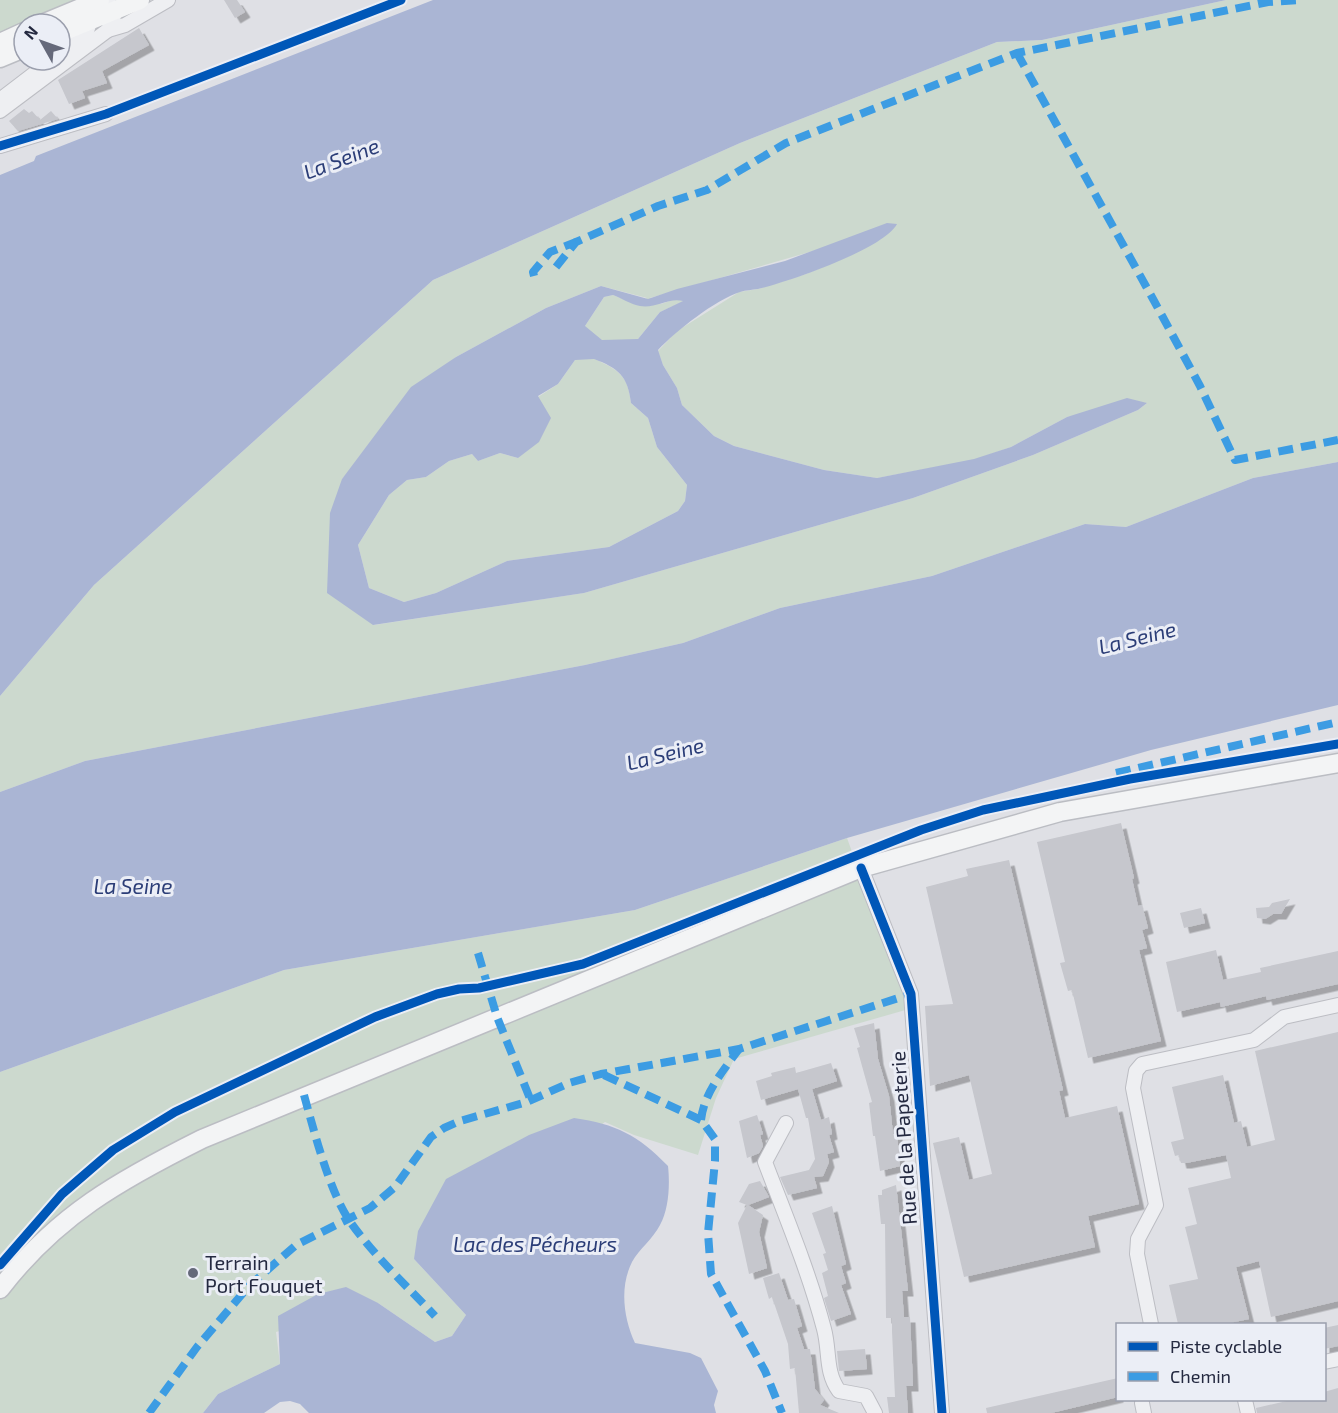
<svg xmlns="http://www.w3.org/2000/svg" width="1338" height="1413" viewBox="0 0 1338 1413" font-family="'Exo 2',sans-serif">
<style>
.green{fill:#ccd9ce;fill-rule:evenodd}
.water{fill:#aab5d4;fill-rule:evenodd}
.building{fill:#c6c7cd;filter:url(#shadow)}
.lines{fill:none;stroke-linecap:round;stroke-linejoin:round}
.minor-casing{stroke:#bcbdc3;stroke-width:16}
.major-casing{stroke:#bbbdc3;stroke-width:21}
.minor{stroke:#eeeff2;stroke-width:14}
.major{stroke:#f3f4f5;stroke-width:18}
.quiet{stroke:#3c9ce3;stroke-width:8;stroke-dasharray:15 8;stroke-linecap:butt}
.cycleway-casing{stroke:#ebeef6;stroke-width:13}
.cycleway{stroke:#0057b8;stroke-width:9}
.poi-dot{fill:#65697a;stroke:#ebeef6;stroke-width:2}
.labels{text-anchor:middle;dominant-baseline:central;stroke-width:6;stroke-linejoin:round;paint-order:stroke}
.street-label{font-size:20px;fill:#242940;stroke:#ebeef6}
.poi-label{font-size:20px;fill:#242940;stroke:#ebeef6;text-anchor:start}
.water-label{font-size:21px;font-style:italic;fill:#2b3d77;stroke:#ebeef6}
</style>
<defs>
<filter id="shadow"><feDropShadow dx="5.5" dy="5.5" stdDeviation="0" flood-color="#0004"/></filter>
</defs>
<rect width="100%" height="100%" fill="#dfe0e5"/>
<!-- green -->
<g class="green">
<path d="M0,0H94L41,24H24L0,43Z"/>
<path d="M1226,0H1338V462L1253,478L1126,527L1085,524L932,576L780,608L683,643L585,665L85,761L0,792V696L94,585L433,280L740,143L997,42L1042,40ZM827,247L849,256L806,274L758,289L739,292L677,331L658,351L663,365L677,388L682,405L714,436L734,446L824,470L877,478L974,460L1011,447L1067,417L1147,403L1138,410L1033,455L913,498L584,593L374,625L342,479L456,357L546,308L601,286L647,298L639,305L613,295L604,297L585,326L575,360L558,384L538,397L518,458L500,453L478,461L472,454L449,461L426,477L407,480L389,495L358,545L369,588L404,602L436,593L507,561L609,547L678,511L685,501L687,485L657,447L648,418L631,403C628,375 618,370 595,359L638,339L660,312L684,301L675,299L661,304L650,298Z"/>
<path d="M847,838L909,1009L734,1059L716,1098L698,1155L634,1135L605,1122L414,1259L466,1315L452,1336L435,1342L378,1303L276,1332L280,1364L218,1394L203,1413H0V1072L284,970L635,910Z"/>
</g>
<!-- water -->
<g class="water">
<path d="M433,0H1226L1042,40L997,42L740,143L433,280L94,585L0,696V175L34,161L36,156Z"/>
<path d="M887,223L897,224C884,249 788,282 758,289C752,290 746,290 740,292C715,300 676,331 658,350L663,365L677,388L682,405L714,436L734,446L824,470L877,478L974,459L1011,447L1067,417L1127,398L1147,403L1138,410L1033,455L913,498L584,593L373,625L327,593L330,513L342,479L411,387L456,357L546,308L601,286L648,299L677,289L785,261ZM613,295C621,298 632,305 640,306C655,309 669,297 683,301L660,312L638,339L602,340L585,326L604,297ZM594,359C618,368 628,376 631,403L648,418L657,447L687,485L685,501L678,511L609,547L507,561L436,593L404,602L369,588L358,545L389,495L407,480L426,477L449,461L472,454L478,461L500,453L518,458L539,442L551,418L538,396L558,384L575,360Z"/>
<path d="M1338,462V705L1151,750L847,838L635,910L284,970L0,1072V792L85,761L585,665L683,643L780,608L932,576L1085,524L1126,527L1253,478Z"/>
<path d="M574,1118C616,1124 638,1135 668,1166C670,1184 669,1209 660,1225C653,1239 639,1249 632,1262C619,1288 624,1319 635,1343L690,1353L701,1358L718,1391L714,1405L716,1413H309L300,1404L290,1401L280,1402L264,1413H203L218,1394L280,1364L278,1316L318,1294L346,1287L378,1303L435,1342L452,1336L466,1315L414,1259L418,1231L446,1179L529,1135Z"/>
</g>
<!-- building -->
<g class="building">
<path d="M224,0H237L245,12L235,18Z"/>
<path d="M139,28L149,45L102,71L107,83L82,91L85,98L69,104L58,80Z"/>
<path d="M24,109L29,113L32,111L40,120L51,111L58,119L18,131L9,121Z"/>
<path d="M1121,823L1134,878L1132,879L1138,906L1142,905L1148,928L1142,930L1147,948L1139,950L1161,1041L1088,1058L1072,990L1068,991L1060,963L1065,962L1037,842Z"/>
<path d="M1009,860L1063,1090L1059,1091L1065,1118L1117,1106L1139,1204L1088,1216L1095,1247L964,1277L933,1143L959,1137L969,1180L992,1174L969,1075L930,1086L925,1006L953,1004L926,887L968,876L966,869Z"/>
<path d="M1290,899L1281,914H1273L1265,919L1257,918L1256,908L1269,907L1272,903Z"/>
<path d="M1201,908L1205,923L1184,928L1180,913Z"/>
<path d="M1216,950L1223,980L1261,972L1260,968L1338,951V984L1267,1000L1266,996L1221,1007L1220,1002L1177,1012L1166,962Z"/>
<path d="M874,1023L878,1059L889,1096L893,1134H897L900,1166L880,1171L875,1136H873L869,1103L872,1102L857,1048L860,1047L854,1028Z"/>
<path d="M1338,1032V1301L1271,1317L1259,1261L1236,1267L1249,1319L1224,1324H1178L1169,1285L1198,1279L1185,1227L1197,1224L1188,1188L1231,1178L1226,1155L1186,1163H1181L1179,1155L1175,1156L1171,1142L1184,1139L1172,1087L1223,1075L1234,1123L1241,1121L1247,1147L1275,1140L1255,1051Z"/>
<path d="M831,1063L837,1081L812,1089L821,1120L829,1117L832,1134L829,1135L834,1152L827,1154L829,1162L823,1176L814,1177L817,1188L788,1195L780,1177L809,1170L815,1159L808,1118H806L798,1089L761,1100L756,1081L772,1076L771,1073L795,1067L796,1073Z"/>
<path d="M757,1115L763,1134L760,1135L763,1146L759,1153L747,1158L739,1121Z"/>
<path d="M760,1181L769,1197L748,1205L763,1215L759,1232L767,1268L749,1274L738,1223L747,1205L739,1202L749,1184Z"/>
<path d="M896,1185L908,1291H902L904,1317H910L913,1386H906L908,1413H889L887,1397H895L892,1331V1318H886L885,1224H881L878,1195H882V1190Z"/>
<path d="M832,1206L846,1264L841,1266L846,1283L841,1285L851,1314L831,1321L824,1298L828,1296L822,1273L828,1270L823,1254L826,1253L812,1213Z"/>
<path d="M779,1273L788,1300L794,1299L802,1326L797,1328L804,1349H810L815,1389L824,1400L820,1405L839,1413H799L795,1368L790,1369L788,1344L772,1297L769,1299L763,1278Z"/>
<path d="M1338,1325V1346L1324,1349V1328Z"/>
<path d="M865,1349L867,1369L839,1371L837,1351Z"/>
<path d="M1118,1378V1397L1051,1413H987L986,1408Z"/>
<path d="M1338,1388V1413H1257L1256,1408L1291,1400H1324V1392Z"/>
</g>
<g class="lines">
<defs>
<g id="minor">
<path d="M108,30L125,25L168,0"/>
<path d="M60,53L87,31L92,16"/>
<path d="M1,99L52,60"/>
<path d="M0,111L108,30L114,16L108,0"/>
<path d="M0,146L106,114"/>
<path d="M861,868L911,994L942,1413"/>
<path d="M786,1123L765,1162C786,1217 809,1272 824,1329C830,1351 825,1372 839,1391L866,1396L875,1413"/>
<path d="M1151,1324L1137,1254L1138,1239L1156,1205L1133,1088L1136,1071L1142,1064L1254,1040L1284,1017L1338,1005"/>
<path d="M1324,1362L1338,1359"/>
<path d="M1245,1400L1248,1413"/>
<path d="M1142,1403L1144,1413"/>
</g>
<g id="major">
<path d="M42,24L100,0"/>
<path d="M60,33L140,0"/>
<path d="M0,43L24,32"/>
<path d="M0,58L24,48"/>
<path d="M0,1289C57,1215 120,1180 202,1139L861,868L1060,812L1338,763"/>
</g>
</defs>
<!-- minor casing -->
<use href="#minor" class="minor-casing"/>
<!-- major casing -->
<use href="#major" class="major-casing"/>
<!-- minor -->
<use href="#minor" class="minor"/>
<!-- major -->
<use href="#major" class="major"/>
<!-- quiet -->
<g class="quiet">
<path d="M1017,53L1153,299L1200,386L1235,460L1338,440"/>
<path d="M556,267L576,242L658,206L707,190L786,143L1017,53L1268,2L1301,0"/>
<path d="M534,276L533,272L550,252L576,242"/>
<path d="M1116,773L1338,722"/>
<path d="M478,953L497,1017L531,1101"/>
<path d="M604,1075L701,1120L715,1139V1161L708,1233L711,1274L765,1371L782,1413"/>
<path d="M304,1095C314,1131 329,1190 349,1220C373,1255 406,1285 435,1316"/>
<path d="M701,1120C704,1093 723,1071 739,1049"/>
<path d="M149,1413L197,1347L249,1286L296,1245L370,1208L395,1187L431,1137L444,1128L460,1121L527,1102L569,1083L601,1074L739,1049L911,994"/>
</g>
<defs>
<g id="cycleway">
<path d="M0,146L106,114L401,0"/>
<path d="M861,868L911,994L942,1413"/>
<path d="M0,1265L62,1194L113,1150L175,1112L375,1017L437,994L459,989L479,988L583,964L921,830L983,810L1130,779L1338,744"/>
</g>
</defs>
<!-- cycleway casing -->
<use href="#cycleway" class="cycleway-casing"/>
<!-- cycleway -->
<use href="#cycleway" class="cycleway"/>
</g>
<!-- markers -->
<circle class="poi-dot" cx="193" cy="1273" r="6"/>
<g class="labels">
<!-- street labels -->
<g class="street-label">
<text transform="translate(903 1138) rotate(-94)">Rue de la Papeterie</text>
</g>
<!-- poi labels -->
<g class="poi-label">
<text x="205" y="1262">Terrain<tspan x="205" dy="23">Port Fouquet</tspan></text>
</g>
<!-- water labels -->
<g class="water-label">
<text transform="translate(341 158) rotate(-21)">La Seine</text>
<text transform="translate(1137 637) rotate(-14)">La Seine</text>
<text transform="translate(665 753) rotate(-14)">La Seine</text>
<text x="133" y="885">La Seine</text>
<text x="535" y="1243">Lac des Pécheurs</text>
</g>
</g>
<!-- legend -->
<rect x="1116" y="1323" width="210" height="78" fill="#ebeef6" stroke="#9b9fad" stroke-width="1.5"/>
<rect x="1128" y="1342" width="30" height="9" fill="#0057b8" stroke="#9b9fad" stroke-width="1.5"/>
<text x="1170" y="1353" font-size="18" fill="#242940">Piste cyclable</text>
<rect x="1128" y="1372" width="30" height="9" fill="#3c9ce3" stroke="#9b9fad" stroke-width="1.5"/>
<text x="1170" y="1383" font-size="18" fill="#242940">Chemin</text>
<!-- north arrow -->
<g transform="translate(42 42) rotate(310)"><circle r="28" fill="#ebeef6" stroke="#9b9fad" stroke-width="1.5"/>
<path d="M0-4.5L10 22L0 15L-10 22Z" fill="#65697a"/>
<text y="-9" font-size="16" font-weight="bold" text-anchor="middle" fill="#242940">N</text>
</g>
</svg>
